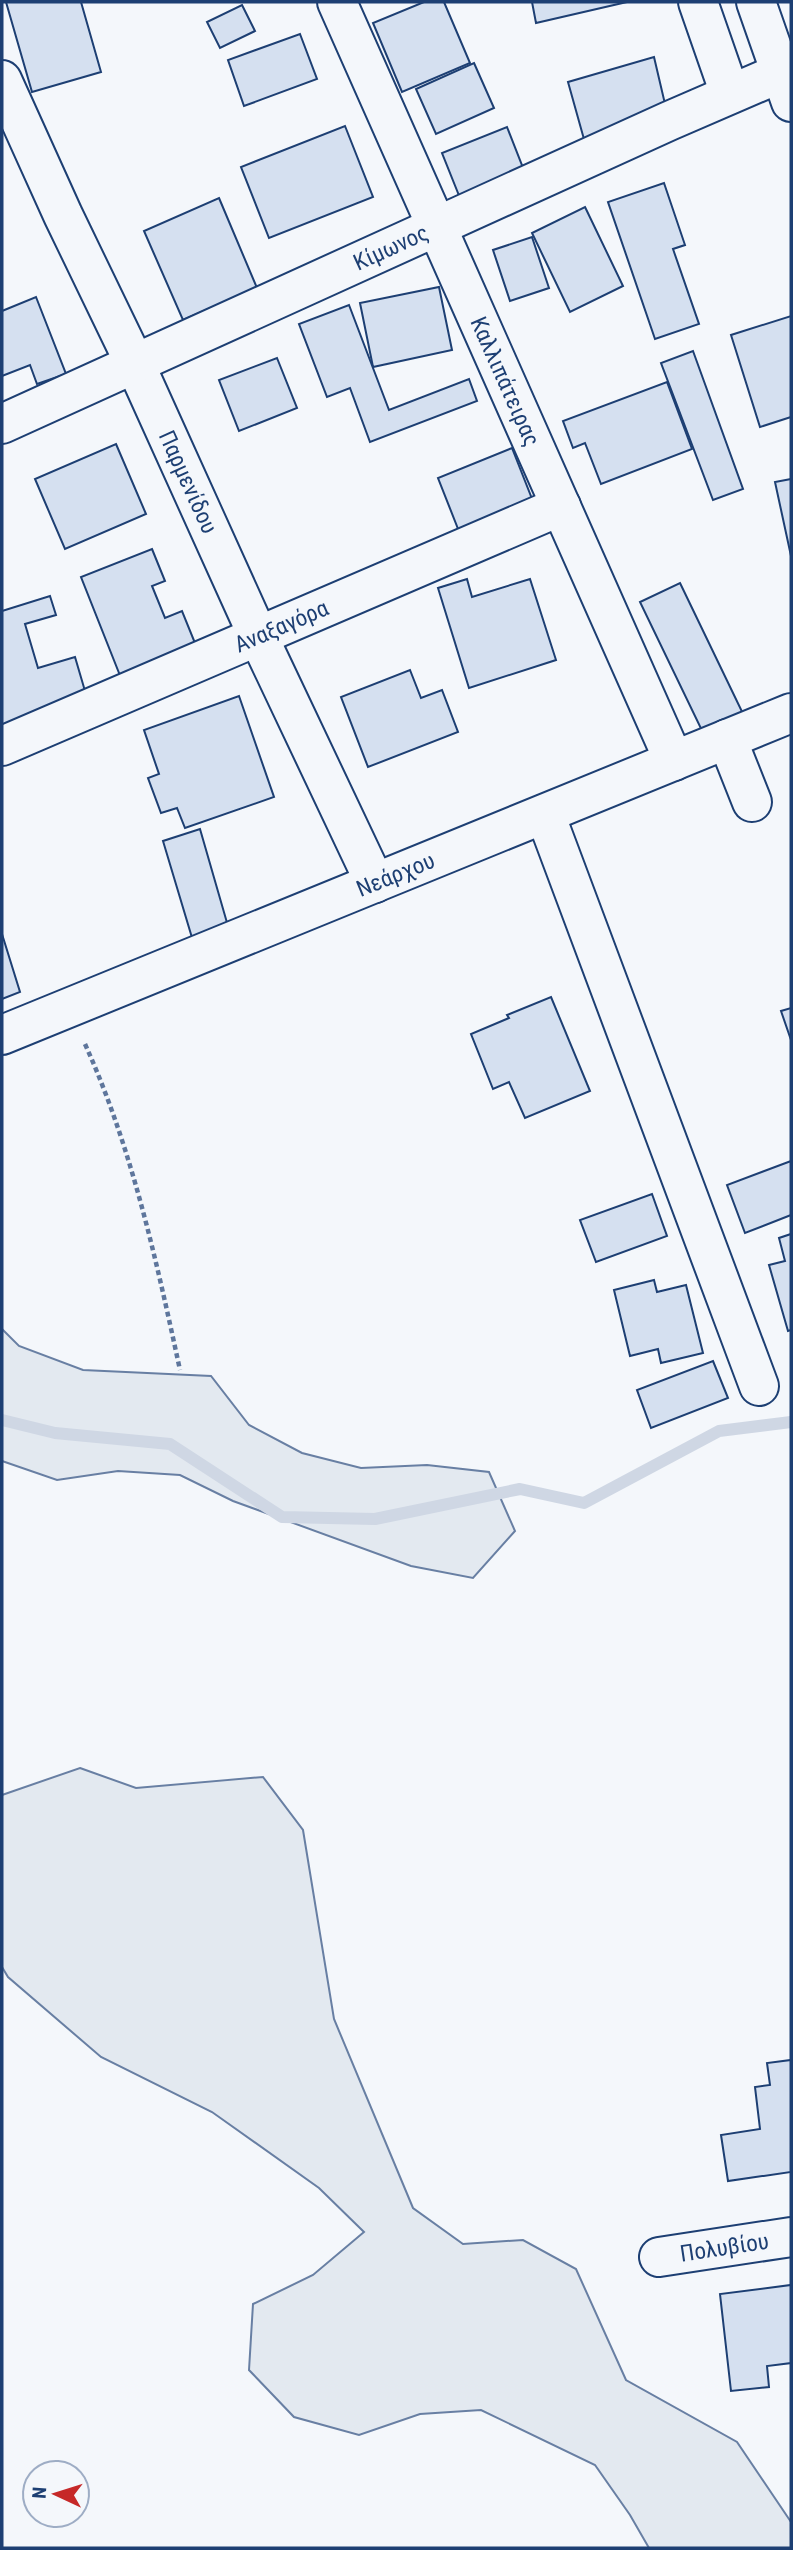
<svg xmlns="http://www.w3.org/2000/svg" width="793" height="2550" viewBox="0 0 793 2550" font-family="'Roboto Condensed',sans-serif">
<style>
.green{fill:#e3e9f0;stroke:#687fa3;stroke-width:2}
.lines{fill:none;stroke-linecap:round;stroke-linejoin:round}
.stream{stroke:#cfd7e4;stroke-width:12}
.building{fill:#d5e0f0;stroke:#1d3f73;stroke-width:2}
.minor-casing{stroke:#1d3f73;stroke-width:42}
.path{stroke:#5e769c;stroke-width:4.5;stroke-dasharray:5 3.5;stroke-linecap:butt}
.minor{stroke:#f4f7fb;stroke-width:38}
.labels{text-anchor:middle;dominant-baseline:central;stroke-width:5;stroke-linejoin:round;paint-order:stroke}
.street-label{font-size:23px;fill:#1d3f73;stroke:#f4f7fb}
</style>
<rect width="100%" height="100%" fill="#f4f7fb"/>
<!-- green -->
<g class="green">
<path d="M2,1329L19,1346L83,1370L211,1376L249,1425L302,1453L361,1468L427,1465L489,1472L515,1531L473,1578L411,1566L233,1501L180,1475L118,1471L57,1480L2,1461Z"/>
<path d="M80,1768L136,1788L263,1777L303,1830L334,2019L413,2208L463,2244L523,2240L576,2269L626,2380L737,2442L791,2522V2548H649L630,2515L595,2465L481,2410L420,2414L359,2435L294,2417L249,2370L253,2304L313,2275L364,2232L319,2188L212,2112L101,2057L8,1977L2,1967V1795Z"/>
</g>
<g class="lines">
<!-- stream -->
<path class="stream" d="M2,1420L55,1433L170,1444L282,1517L375,1519L520,1489L584,1503L719,1431L791,1422"/>
</g>
<!-- building -->
<g class="building">
<path d="M6,2H81L101,72L32,92Z"/>
<path d="M424,2H444L470,63L402,92L373,23Z"/>
<path d="M532,2H627L536,23Z"/>
<path d="M242,5L255,31L220,48L207,22Z"/>
<path d="M300,34L317,79L244,106L228,60Z"/>
<path d="M654,57L669,121L587,150L568,82Z"/>
<path d="M474,63L494,108L436,134L416,89Z"/>
<path d="M345,126L373,197L269,238L241,167Z"/>
<path d="M507,127L525,173L460,198L442,153Z"/>
<path d="M664,183L685,245L673,249L699,324L655,339L608,202Z"/>
<path d="M219,198L257,288L183,320L144,231Z"/>
<path d="M585,207L623,286L570,312L532,233Z"/>
<path d="M532,237L549,288L510,301L493,250Z"/>
<path d="M439,287L452,350L373,367L360,303Z"/>
<path d="M36,297L66,374L37,384L30,365L2,376V311Z"/>
<path d="M349,305L389,410L469,379L477,401L370,442L350,388L327,397L299,324Z"/>
<path d="M791,316V417L760,427L731,335Z"/>
<path d="M693,351L743,489L713,500L661,363Z"/>
<path d="M277,358L297,408L239,431L219,380Z"/>
<path d="M667,382L692,449L601,484L585,443L573,448L563,421Z"/>
<path d="M116,444L146,514L65,549L35,479Z"/>
<path d="M512,448L536,509L462,539L438,478Z"/>
<path d="M791,479V556L775,482Z"/>
<path d="M152,549L165,581L152,586L165,618L182,611L197,648L121,678L81,577Z"/>
<path d="M467,579L472,597L530,579L556,660L469,688L438,588Z"/>
<path d="M680,583L747,722L707,741L640,602Z"/>
<path d="M50,596L56,615L25,624L38,668L75,657L90,708L2,735V611Z"/>
<path d="M410,670L421,698L442,690L458,732L368,767L341,697Z"/>
<path d="M239,696L274,797L185,828L177,808L161,813L148,778L159,774L144,730Z"/>
<path d="M200,829L232,940L196,951L163,841Z"/>
<path d="M2,934L20,992L2,999Z"/>
<path d="M551,997L590,1091L525,1118L509,1082L493,1089L471,1034L509,1018L507,1015Z"/>
<path d="M791,1008V1040L781,1011Z"/>
<path d="M791,1161V1215L745,1233L727,1185Z"/>
<path d="M652,1194L667,1236L596,1262L580,1220Z"/>
<path d="M791,1234V1330L788,1331L769,1265L785,1261L779,1238Z"/>
<path d="M654,1280L657,1292L686,1285L703,1353L661,1363L658,1349L630,1356L614,1290Z"/>
<path d="M713,1361L728,1398L651,1428L637,1390Z"/>
<path d="M791,2060V2172L728,2181L721,2135L760,2129L755,2087L770,2085L767,2063Z"/>
<path d="M791,2285V2363L767,2366L769,2387L731,2391L720,2294Z"/>
</g>
<g class="lines">
<defs>
<g id="minor">
<path id="s1" d="M337,2L674,761"/>
<path d="M698,2L730,94"/>
<path d="M756,2L791,102"/>
<path id="s2" d="M2,80L63,215L135,364L258,636L375,883"/>
<path id="s3" d="M2,424L669,121L780,73"/>
<path d="M727,739L752,802"/>
<path id="s4" d="M2,746L561,506"/>
<path d="M545,814L759,1386"/>
<path id="s5" d="M2,1035L791,713"/>
<path id="s6" d="M659,2257L791,2237"/>
</g>
</defs>
<!-- minor casing -->
<use href="#minor" class="minor-casing"/>
<!-- path -->
<path class="path" d="M85,1044C132,1148 156,1259 180,1370"/>
<!-- minor -->
<use href="#minor" class="minor"/>
</g>
<g class="labels">
<!-- street labels -->
<g class="street-label">
<text stroke="none"><textPath href="#s3" startOffset="427">Κίμωνος</textPath></text>
<text stroke="none"><textPath href="#s1" startOffset="415">Καλλιπάτειρας</textPath></text>
<text stroke="none"><textPath href="#s2" startOffset="443">Παρμενίδου</textPath></text>
<text stroke="none"><textPath href="#s4" startOffset="304">Αναξαγόρα</textPath></text>
<text stroke="none"><textPath href="#s5" startOffset="425">Νεάρχου</textPath></text>
<text stroke="none"><textPath href="#s6" startOffset="66">Πολυβίου</textPath></text>
</g>
</g>
<!-- border -->
<rect width="793" height="2550" fill="none" stroke="#1d3f73" stroke-width="7"/>
<!-- north arrow -->
<g transform="translate(56 2494) rotate(274)"><circle r="33" fill="#f4f7fb" stroke="#9eadc5" stroke-width="2"/>
<path d="M0-5L12 26L0 18L-12 26Z" fill="#c62828"/>
<text y="-10" font-size="19" font-weight="bold" text-anchor="middle" fill="#1d3f73">N</text>
</g>
</svg>
